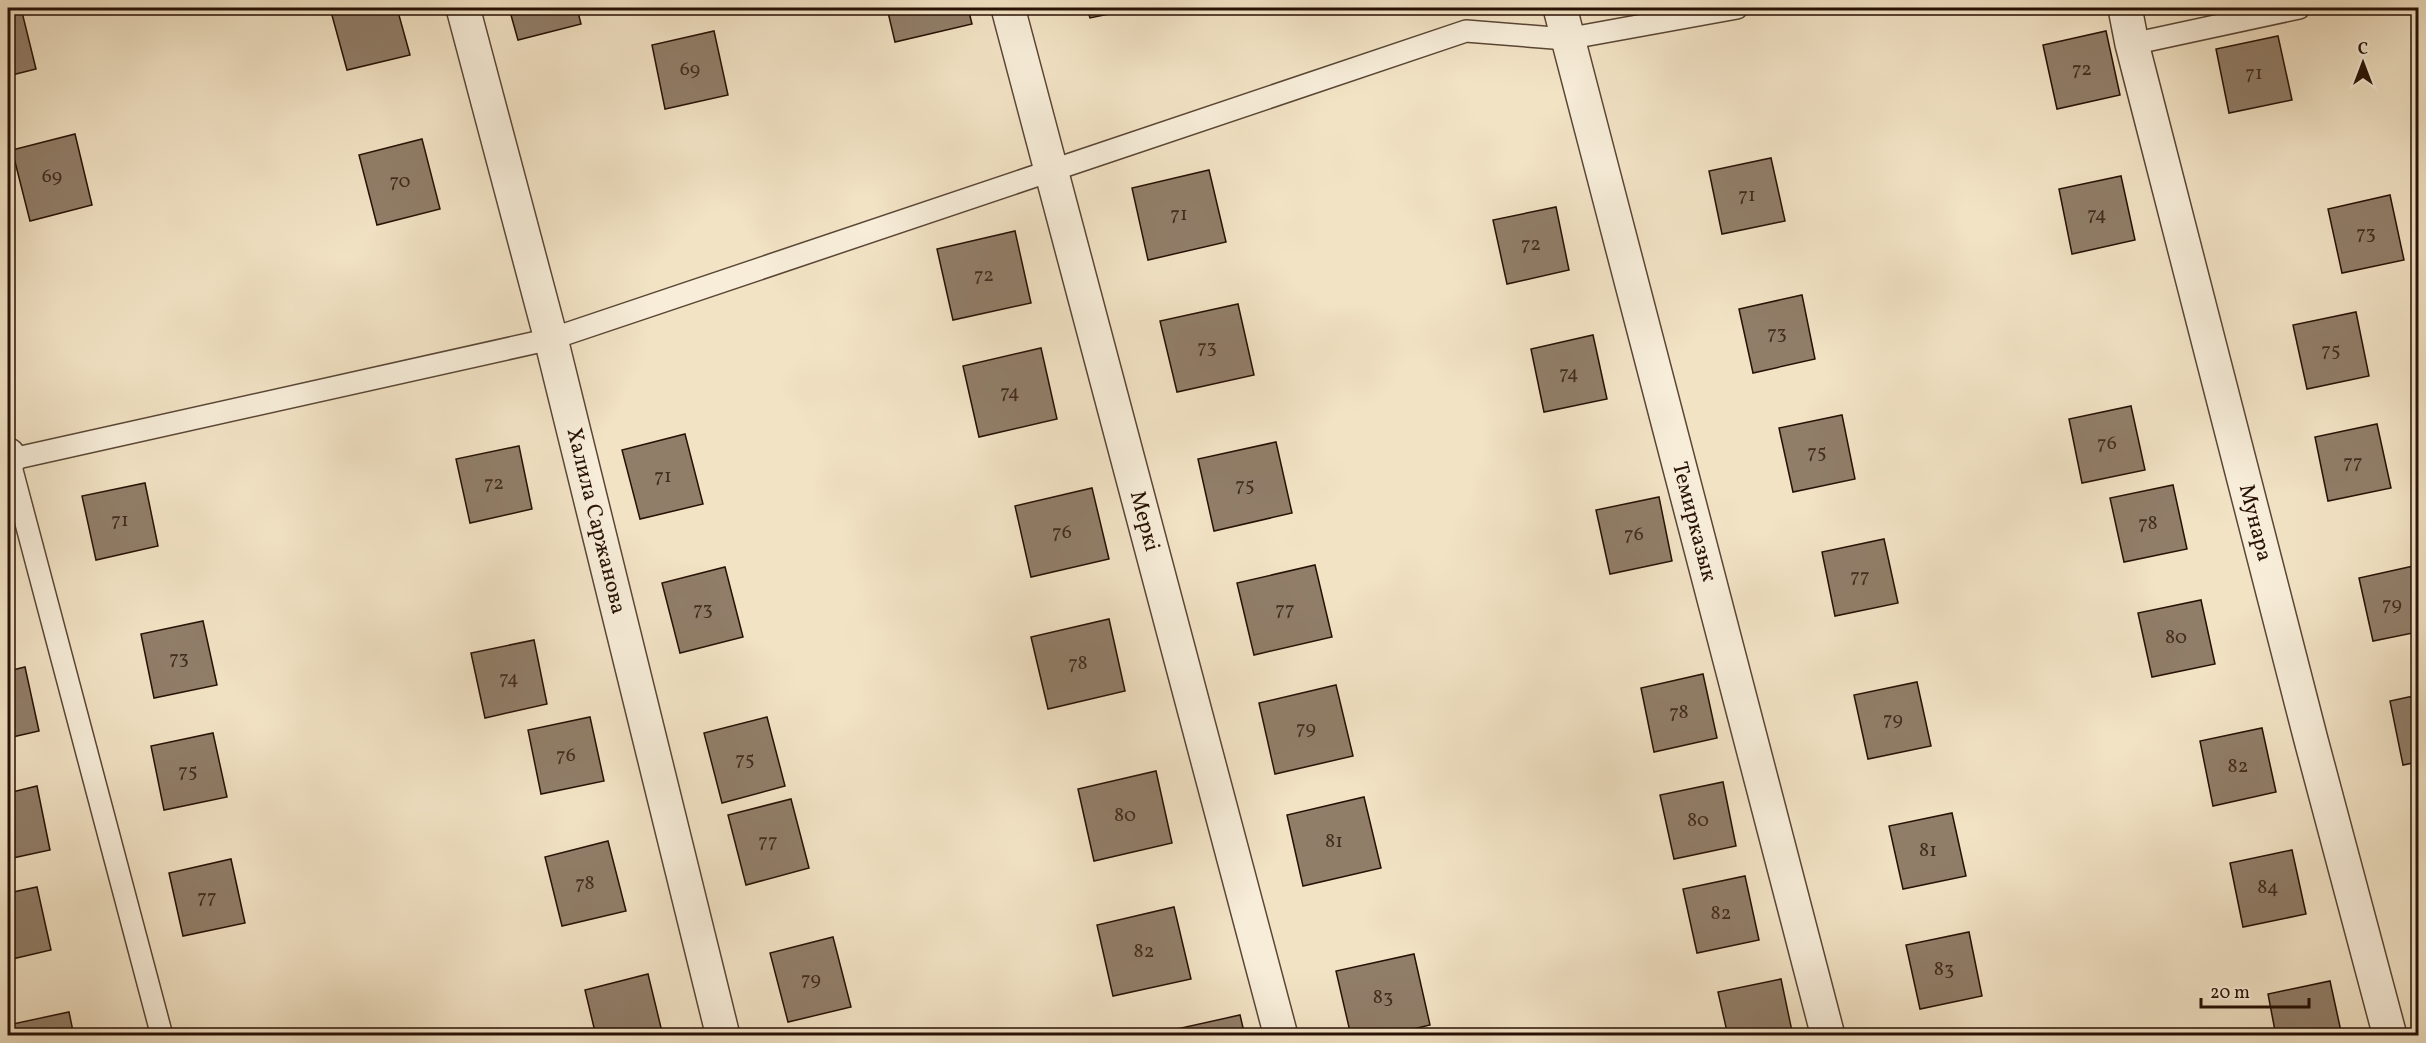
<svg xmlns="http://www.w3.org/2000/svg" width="2426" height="1043" viewBox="0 0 2426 1043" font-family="Vollkorn,serif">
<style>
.building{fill:#917e69;stroke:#271105;stroke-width:1.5}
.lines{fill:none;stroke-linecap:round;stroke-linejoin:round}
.service-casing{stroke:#5a4635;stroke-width:24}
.minor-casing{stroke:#5a4635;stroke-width:36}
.service{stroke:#f7edd9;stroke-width:21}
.minor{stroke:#f7edd9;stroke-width:33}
.labels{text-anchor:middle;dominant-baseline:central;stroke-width:6;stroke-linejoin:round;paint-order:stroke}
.number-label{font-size:20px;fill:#422c1e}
.street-label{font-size:22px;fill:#271105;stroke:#f7edd9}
</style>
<rect width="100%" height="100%" fill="#f2e3c5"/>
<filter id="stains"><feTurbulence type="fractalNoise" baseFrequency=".00333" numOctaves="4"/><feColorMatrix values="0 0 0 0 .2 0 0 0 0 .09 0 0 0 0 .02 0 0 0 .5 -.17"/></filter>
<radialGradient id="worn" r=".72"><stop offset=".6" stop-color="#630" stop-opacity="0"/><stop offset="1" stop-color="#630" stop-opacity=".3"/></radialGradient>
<!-- building -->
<g class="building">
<path d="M8,8H21L36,69L8,76Z"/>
<path d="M330,8H397L410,55L347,70Z"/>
<path d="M509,8H577L581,24L518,40Z"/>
<path d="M887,8H968L972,24L895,42Z"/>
<path d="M1087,8H1138L1090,18Z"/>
<path d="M714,31L728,95L665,109L652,45Z"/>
<path d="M2106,31L2120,95L2057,109L2043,45Z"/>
<path d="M2278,36L2292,100L2229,113L2216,49Z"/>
<path d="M75,134L92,205L30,221L12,150Z"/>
<path d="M422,139L440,209L377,225L359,155Z"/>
<path d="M1771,158L1785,221L1722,234L1709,171Z"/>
<path d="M1209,170L1226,242L1148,260L1132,188Z"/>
<path d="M2121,176L2135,240L2072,254L2059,189Z"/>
<path d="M2390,195L2404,260L2342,273L2328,209Z"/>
<path d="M1556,207L1569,270L1507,284L1493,220Z"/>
<path d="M1015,231L1031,303L953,320L937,249Z"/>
<path d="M1802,295L1815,359L1753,373L1739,309Z"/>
<path d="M1238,304L1254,375L1177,392L1160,321Z"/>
<path d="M2356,312L2369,376L2307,389L2293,325Z"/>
<path d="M1593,335L1607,399L1544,412L1531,349Z"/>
<path d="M1041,348L1057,419L979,437L963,366Z"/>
<path d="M2131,406L2145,470L2082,483L2069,419Z"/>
<path d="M1842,415L1855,479L1793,492L1779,428Z"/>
<path d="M2377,424L2391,488L2328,501L2315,437Z"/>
<path d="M685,434L703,504L640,519L622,450Z"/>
<path d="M1276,442L1292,513L1214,531L1198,459Z"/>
<path d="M519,446L532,509L470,523L456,459Z"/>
<path d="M145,483L158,546L96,560L82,496Z"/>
<path d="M2173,485L2187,549L2124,562L2110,498Z"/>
<path d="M1092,488L1109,559L1031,577L1015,506Z"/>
<path d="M1659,497L1672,561L1610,574L1596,510Z"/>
<path d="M1884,539L1898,603L1835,616L1822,552Z"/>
<path d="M1315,565L1332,637L1254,655L1237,583Z"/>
<path d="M2418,565V632L2373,641L2359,578Z"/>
<path d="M725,567L743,637L680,653L662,583Z"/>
<path d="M2201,600L2215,664L2152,677L2138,613Z"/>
<path d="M1109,619L1125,691L1048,709L1031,637Z"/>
<path d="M203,621L217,685L154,698L141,634Z"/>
<path d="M534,640L547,704L485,718L471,653Z"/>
<path d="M25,667L39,731L8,738V671Z"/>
<path d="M1703,674L1717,738L1654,752L1641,688Z"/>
<path d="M1917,682L1931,746L1868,759L1854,695Z"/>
<path d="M1336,685L1353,756L1275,774L1259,703Z"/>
<path d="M2418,695V762L2403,765L2390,701Z"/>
<path d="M590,717L604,781L541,794L528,730Z"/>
<path d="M767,717L785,786L722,803L704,733Z"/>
<path d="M2262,728L2276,792L2213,806L2200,741Z"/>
<path d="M213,733L227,797L164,810L151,746Z"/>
<path d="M1156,771L1172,843L1094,861L1078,789Z"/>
<path d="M1723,782L1736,846L1674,859L1660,795Z"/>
<path d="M37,786L50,850L8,859V793Z"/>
<path d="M1364,797L1381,868L1303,886L1287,815Z"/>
<path d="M791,799L809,868L746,885L728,815Z"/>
<path d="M1952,813L1966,876L1903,889L1889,826Z"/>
<path d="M608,841L626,911L562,926L545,857Z"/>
<path d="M2292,850L2306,914L2243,927L2230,863Z"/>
<path d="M231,859L245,923L183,936L169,873Z"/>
<path d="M1745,876L1759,940L1697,953L1683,889Z"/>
<path d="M37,887L51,950L8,960V893Z"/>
<path d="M1174,907L1191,979L1113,996L1097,925Z"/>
<path d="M1969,932L1982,996L1920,1009L1906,945Z"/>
<path d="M833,937L851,1007L788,1022L770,953Z"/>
<path d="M1414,954L1430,1025L1384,1036H1351L1336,971Z"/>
<path d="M648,974L663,1036H596L585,990Z"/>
<path d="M1781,979L1793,1036H1728L1718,992Z"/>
<path d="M2330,981L2342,1036H2276L2268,994Z"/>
<path d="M69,1012L74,1036H8V1025Z"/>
<path d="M1240,1015L1245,1036H1163V1032Z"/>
<path d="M292,1029L293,1036H263Z"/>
</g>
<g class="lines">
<defs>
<g id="service">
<path d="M2132,44L2299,8"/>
<path d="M9,459L162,1036"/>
<path d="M8,460L551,339L1466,31L1566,39L1737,8"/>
</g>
<g id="minor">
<path id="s1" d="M463,8L551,339L723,1036"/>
<path id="s2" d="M1008,8L1281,1036"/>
<path id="s3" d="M1560,8L1828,1036"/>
<path id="s4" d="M2125,8L2132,44L2311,740L2390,1036"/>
<path d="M8,455L9,459"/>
</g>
</defs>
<!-- service casing -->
<use href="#service" class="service-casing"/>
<!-- minor casing -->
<use href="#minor" class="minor-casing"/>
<!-- service -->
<use href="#service" class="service"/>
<!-- minor -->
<use href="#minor" class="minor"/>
</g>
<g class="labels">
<!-- number labels -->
<g class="number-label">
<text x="690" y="70">69</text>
<text x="2082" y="70">72</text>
<text x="2254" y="74">71</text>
<text x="52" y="177">69</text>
<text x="400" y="182">70</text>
<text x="1747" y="196">71</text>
<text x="1179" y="215">71</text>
<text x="2097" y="215">74</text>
<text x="2366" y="234">73</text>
<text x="1531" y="245">72</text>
<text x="984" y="276">72</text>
<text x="1777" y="334">73</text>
<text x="1207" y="348">73</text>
<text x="2331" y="351">75</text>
<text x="1569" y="374">74</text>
<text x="1010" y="393">74</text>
<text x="2107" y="444">76</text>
<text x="1817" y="453">75</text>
<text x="2353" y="463">77</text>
<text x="663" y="477">71</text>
<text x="494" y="484">72</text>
<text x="1245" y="486">75</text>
<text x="120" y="521">71</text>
<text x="2148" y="524">78</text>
<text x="1062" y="533">76</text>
<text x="1634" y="535">76</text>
<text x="1860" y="577">77</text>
<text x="2392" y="605">79</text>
<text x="703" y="610">73</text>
<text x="1285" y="610">77</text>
<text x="2176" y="638">80</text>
<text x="179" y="659">73</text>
<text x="1078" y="664">78</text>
<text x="509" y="679">74</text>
<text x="1679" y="713">78</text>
<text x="1893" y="720">79</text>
<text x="1306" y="729">79</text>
<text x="566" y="756">76</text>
<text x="745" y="760">75</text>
<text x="2238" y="767">82</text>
<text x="188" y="772">75</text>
<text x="1125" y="816">80</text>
<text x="1698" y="821">80</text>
<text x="768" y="842">77</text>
<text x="1334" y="842">81</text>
<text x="1928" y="851">81</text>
<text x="585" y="884">78</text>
<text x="2268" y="888">84</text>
<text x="207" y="898">77</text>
<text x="1721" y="914">82</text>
<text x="1144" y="952">82</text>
<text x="1944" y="970">83</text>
<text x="811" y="980">79</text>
<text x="1383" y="998">83</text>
</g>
<!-- street labels -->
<g class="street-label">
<text stroke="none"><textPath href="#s1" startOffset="530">Халила Саржанова</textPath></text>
<text stroke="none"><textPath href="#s2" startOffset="531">Меркі</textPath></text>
<text stroke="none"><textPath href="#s3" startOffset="531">Темирказык</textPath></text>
<text stroke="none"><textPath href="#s4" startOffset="531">Мунара</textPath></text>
</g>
</g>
<!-- margin -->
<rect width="2426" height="1043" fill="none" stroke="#f2e3c5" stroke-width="30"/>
<rect x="9" y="9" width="2408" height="1025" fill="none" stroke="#271105" stroke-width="3"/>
<rect x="15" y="15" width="2396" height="1013" fill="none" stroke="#271105" stroke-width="1.5"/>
<!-- north arrow -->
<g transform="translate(2363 63)" stroke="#f7edd9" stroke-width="4.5" paint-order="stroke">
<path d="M0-4.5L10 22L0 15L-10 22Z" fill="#271105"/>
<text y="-9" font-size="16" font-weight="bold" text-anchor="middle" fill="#271105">С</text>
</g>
<!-- scale -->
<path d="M2201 998v9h108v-9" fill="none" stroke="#271105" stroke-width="3"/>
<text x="2210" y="998" font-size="18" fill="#271105" stroke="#f7edd9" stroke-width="4.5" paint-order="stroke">20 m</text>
<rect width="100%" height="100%" filter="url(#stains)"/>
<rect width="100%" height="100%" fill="url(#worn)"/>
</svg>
